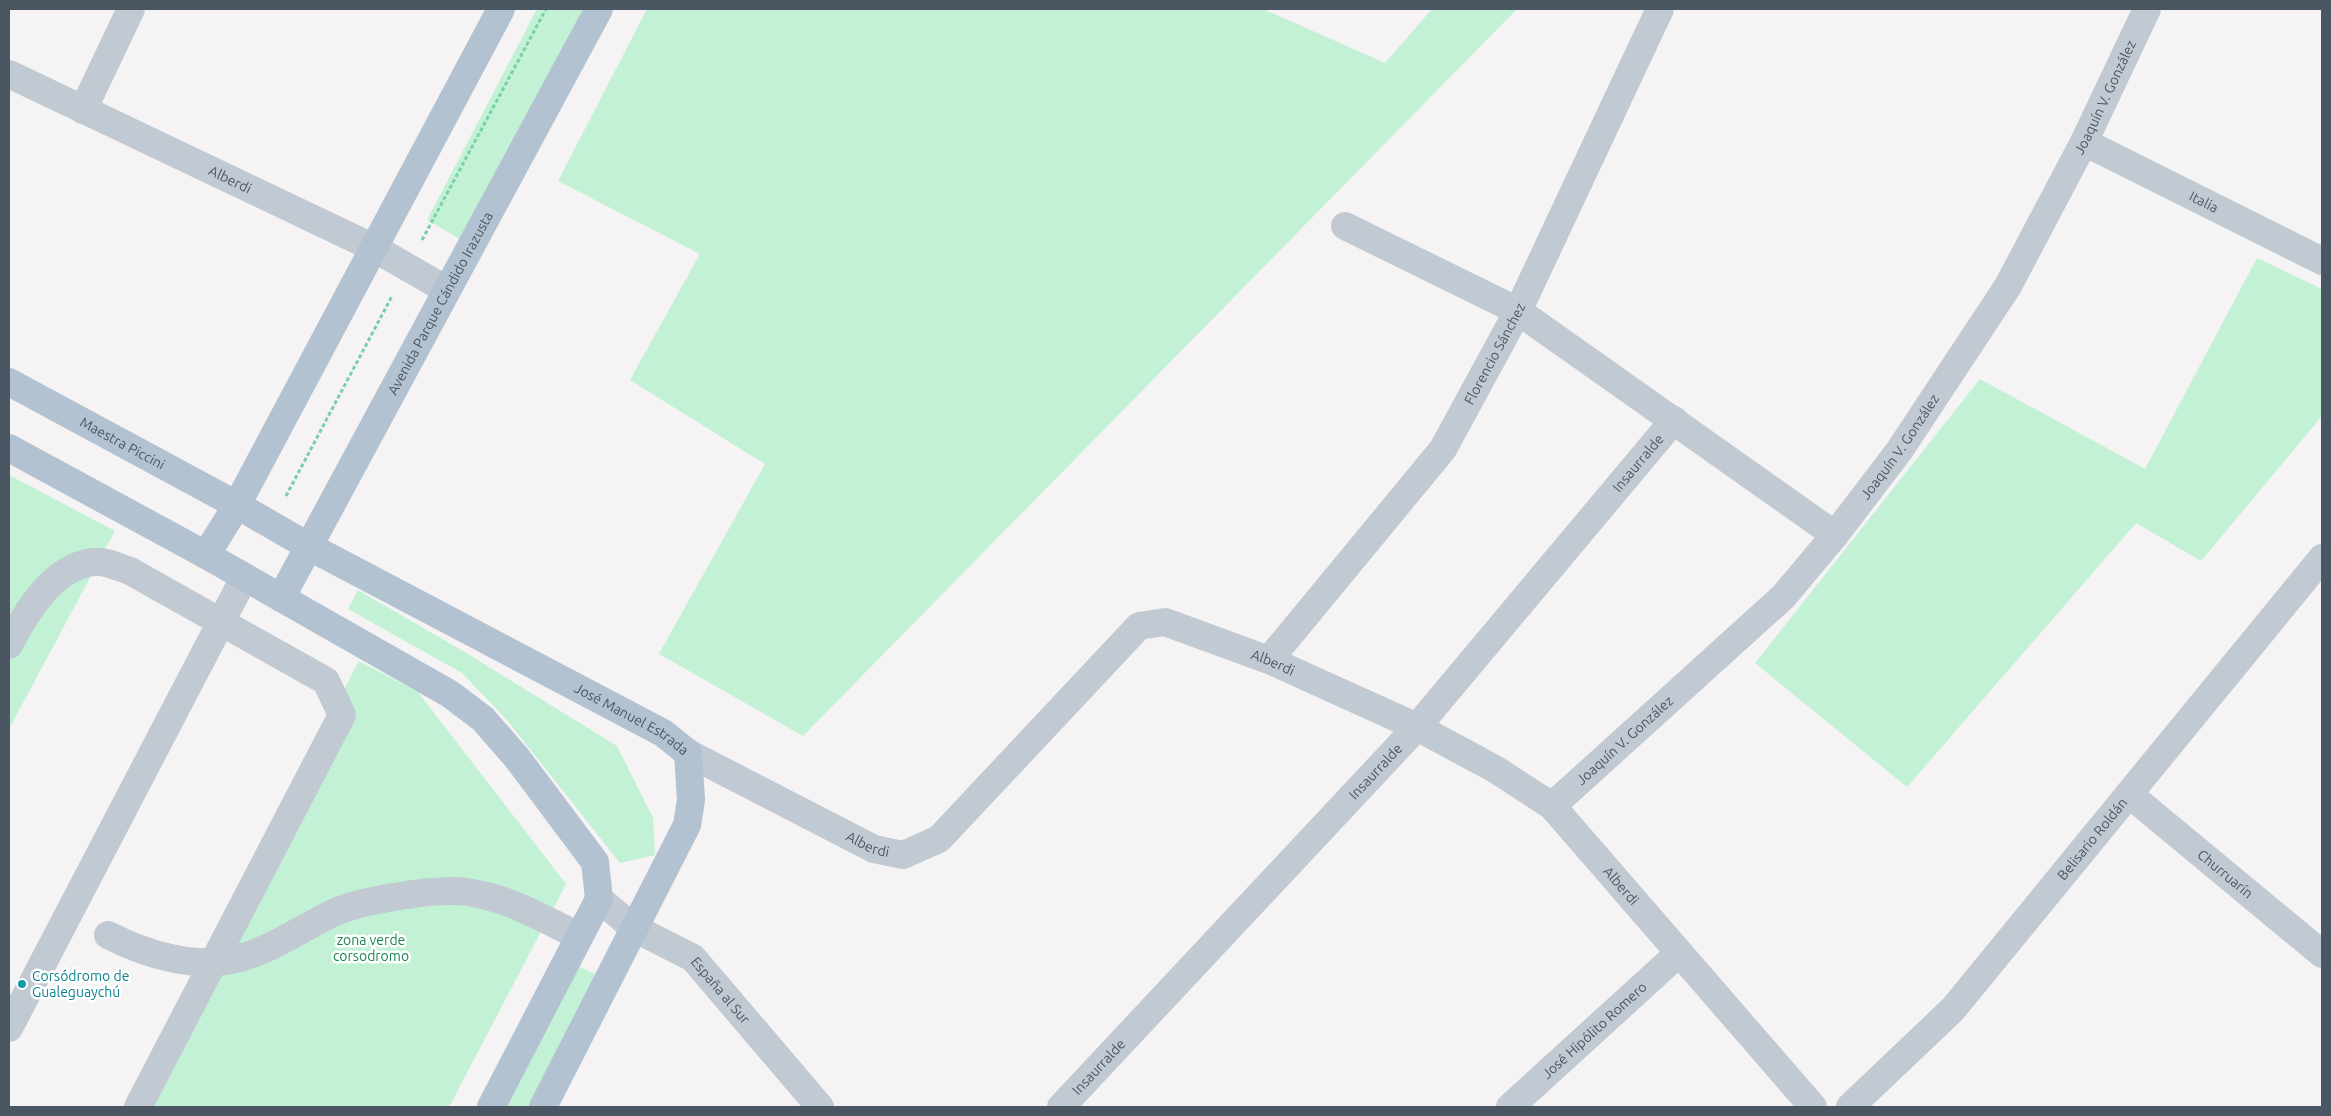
<svg xmlns="http://www.w3.org/2000/svg" width="2331" height="1116" viewBox="0 0 2331 1116" font-family="Ubuntu,sans-serif">
<style>
.green{fill:#c3f1d5}
.lines{fill:none;stroke-linecap:round;stroke-linejoin:round}
.path{stroke:#7ad0a6;stroke-width:3;stroke-dasharray:4 2.5;stroke-linecap:butt}
.minor{stroke:#c1cad2;stroke-width:28}
.major{stroke:#b3c2d1;stroke-width:28}
.culture-dot{fill:#0f9aa8;stroke:#fff;stroke-width:2}
.labels{text-anchor:middle;dominant-baseline:central;stroke-width:5;stroke-linejoin:round;paint-order:stroke}
.street-label{font-size:14px;fill:#4a5661;stroke:#fff}
.park-label{font-size:14px;fill:#17864f;stroke:#fff}
.culture-label{font-size:14px;fill:#0d838f;stroke:#fff;text-anchor:start}
</style>
<rect width="100%" height="100%" fill="#f5f3f3"/>
<!-- green -->
<g class="green">
<path d="M537,9H602L479,250L427,220Z"/>
<path d="M647,9H1263L1385,63L1432,9H1517L803,736L659,654L765,464L630,380L700,254L558,181Z"/>
<path d="M2257,258L2322,289V416L2201,561L2136,523L1907,787L1755,663L1980,379L2145,469Z"/>
<path d="M9,475L115,531L9,729Z"/>
<path d="M358,590L468,654L617,746L653,818L655,855L620,863L507,720L462,673L348,609Z"/>
<path d="M359,661L418,692L566,884L449,1107H125Z"/>
<path d="M578,966L600,976L532,1107H505Z"/>
</g>
<g class="lines">
<!-- path -->
<g class="path">
<path d="M422,240L546,9"/>
<path d="M286,496L392,296"/>
</g>
<!-- minor -->
<g class="minor">
<path id="s1" d="M9,74L374,248L447,290"/>
<path d="M83,110L131,9"/>
<path id="s2" d="M2084,142L2322,261"/>
<path d="M1345,226L1518,311L1835,535"/>
<path d="M9,645C26,612 53,567 93,562C104,560 120,568 130,571L326,681L342,715L138,1107"/>
<path id="s3" d="M1269,660L1443,449L1518,311L1660,9"/>
<path id="s4" d="M688,753L874,849L903,855L939,839L1139,626L1165,622L1269,660L1417,727L1495,769L1552,806L1813,1107"/>
<path id="s5" d="M2129,794L2322,954"/>
<path id="s6" d="M1552,806L1783,597L1835,535L1899,451L2008,286L2084,142L2147,9"/>
<path id="s7" d="M599,899L634,928L693,958L820,1107"/>
<path d="M108,935C147,955 197,970 240,958C273,949 302,928 333,913C358,901 427,890 455,891C500,893 540,917 579,936"/>
<path d="M9,1028L244,578"/>
<path id="s8" d="M1061,1107L1417,727L1674,420"/>
<path id="s9" d="M1510,1107L1679,953"/>
<path id="s10" d="M1850,1107L1953,1009L2322,558"/>
</g>
<!-- major -->
<g class="major">
<path id="s11" d="M9,382L237,505L308,546L663,733L688,753L691,800L687,825L543,1107"/>
<path d="M9,448L206,555L450,694L483,719L517,758L595,862L599,899L491,1107"/>
<path d="M206,555L237,505L501,9"/>
<path id="s12" d="M281,598L599,9"/>
</g>
</g>
<!-- markers -->
<circle class="culture-dot" cx="22" cy="984" r="5"/>
<g class="labels">
<!-- street labels -->
<g class="street-label">
<text stroke="none"><textPath href="#s6" startOffset="908">Joaquín V. González</textPath></text>
<text stroke="none"><textPath href="#s1" startOffset="245">Alberdi</textPath></text>
<text stroke="none"><textPath href="#s2" startOffset="134">Italia</textPath></text>
<text stroke="none"><textPath href="#s12" startOffset="335">Avenida Parque Cándido Irazusta</textPath></text>
<text stroke="none"><textPath href="#s3" startOffset="382">Florencio Sánchez</textPath></text>
<text stroke="none"><textPath href="#s11" startOffset="129">Maestra Piccini</textPath></text>
<text stroke="none"><textPath href="#s6" startOffset="502">Joaquín V. González</textPath></text>
<text stroke="none"><textPath href="#s8" startOffset="865">Insaurralde</textPath></text>
<text stroke="none"><textPath href="#s4" startOffset="712">Alberdi</textPath></text>
<text stroke="none"><textPath href="#s11" startOffset="708">José Manuel Estrada</textPath></text>
<text stroke="none"><textPath href="#s6" startOffset="98">Joaquín V. González</textPath></text>
<text stroke="none"><textPath href="#s8" startOffset="460">Insaurralde</textPath></text>
<text stroke="none"><textPath href="#s10" startOffset="362">Belisario Roldán</textPath></text>
<text stroke="none"><textPath href="#s4" startOffset="202">Alberdi</textPath></text>
<text stroke="none"><textPath href="#s5" startOffset="125">Churruarín</textPath></text>
<text stroke="none"><textPath href="#s4" startOffset="1132">Alberdi</textPath></text>
<text stroke="none"><textPath href="#s7" startOffset="154">España al Sur</textPath></text>
<text stroke="none"><textPath href="#s9" startOffset="114">José Hipólito Romero</textPath></text>
<text stroke="none"><textPath href="#s8" startOffset="55">Insaurralde</textPath></text>
</g>
<!-- park labels -->
<g class="park-label">
<text x="371" y="940">zona verde<tspan x="371" dy="16">corsodromo</tspan></text>
</g>
<!-- culture labels -->
<g class="culture-label">
<text x="32" y="976">Corsódromo de<tspan x="32" dy="16">Gualeguaychú</tspan></text>
</g>
</g>
<!-- border -->
<rect width="2331" height="1116" fill="none" stroke="#4a5661" stroke-width="20"/>
</svg>
